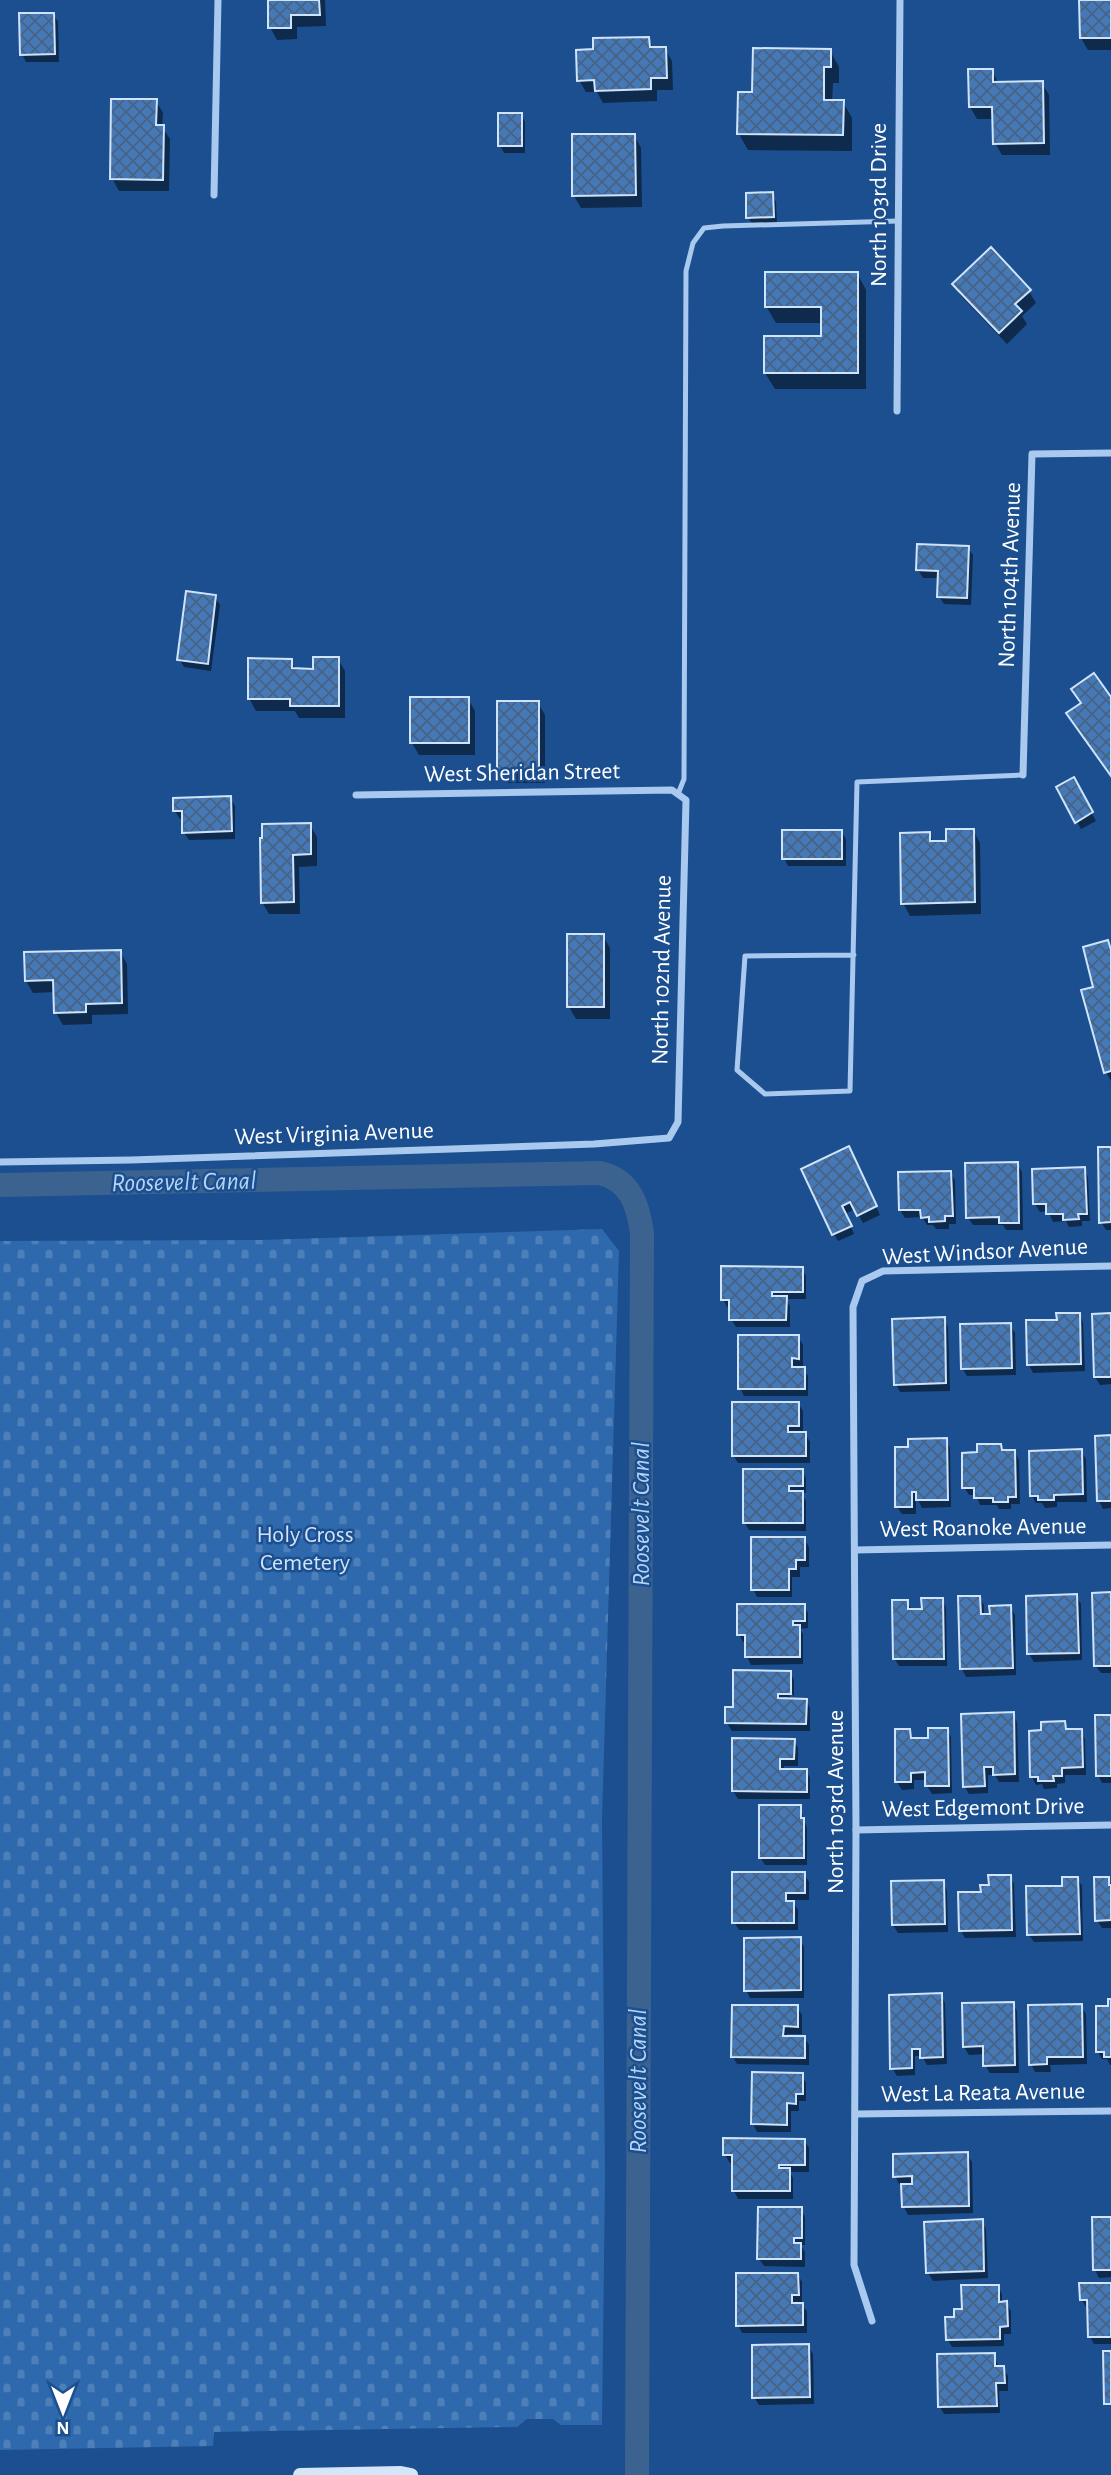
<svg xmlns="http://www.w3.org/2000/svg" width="1111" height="2475" viewBox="0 0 1111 2475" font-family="'Alegreya Sans',sans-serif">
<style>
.cemetery{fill:url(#cemetery-stones)}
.shadow{fill:#0007}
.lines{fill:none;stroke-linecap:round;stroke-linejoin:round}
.canal{stroke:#3c6290;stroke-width:24}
.building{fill:url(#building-cross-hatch);stroke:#cfe3fa;stroke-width:2}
.service{stroke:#a9c9ee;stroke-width:5}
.minor{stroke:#a9c9ee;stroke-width:7}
.secondary{stroke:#d6e6fa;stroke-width:14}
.labels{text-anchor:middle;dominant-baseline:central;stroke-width:5;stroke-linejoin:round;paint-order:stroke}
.street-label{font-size:24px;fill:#fff;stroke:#1b4f8f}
.park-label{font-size:24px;fill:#cfe3fa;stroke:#1b4f8f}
.water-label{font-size:26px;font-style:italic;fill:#b5d3f5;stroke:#1b4f8f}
</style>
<defs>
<pattern id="cemetery-stones" width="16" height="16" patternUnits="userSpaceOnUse" patternTransform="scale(1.75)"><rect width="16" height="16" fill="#2e69ad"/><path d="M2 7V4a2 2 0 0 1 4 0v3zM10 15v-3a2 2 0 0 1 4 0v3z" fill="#4d80b9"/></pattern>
<pattern id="building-cross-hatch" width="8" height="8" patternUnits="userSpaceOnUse" patternTransform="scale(1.75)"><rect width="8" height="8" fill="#4478b7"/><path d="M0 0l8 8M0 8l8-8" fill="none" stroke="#486282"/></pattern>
</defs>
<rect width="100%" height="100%" fill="#1b4f8f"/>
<!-- cemetery -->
<path class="cemetery" d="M602,1229L619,1251L602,1819L605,2177L602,2425H561L553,2419H527L517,2427L214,2432L213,2446L0,2450V1241L261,1240Z"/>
<!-- shadow -->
<g class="shadow">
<path d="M269,0H325L326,26L297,27V39L277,40L270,27Z"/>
<path d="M1081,0H1111V50H1088L1081,38Z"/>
<path d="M53,14L58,22L59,62H26L22,54Z"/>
<path d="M648,38L654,49H665L672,61L673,90H657V101L603,103L597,92H586L579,80L595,51Z"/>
<path d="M830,51L839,67V83H833L832,102H843L852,118V151L748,150L739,134L754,94Z"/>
<path d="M992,71L999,84L1042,83L1049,95L1050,155H1002L995,143L994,119H977L970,107Z"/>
<path d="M156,101L163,113L162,127L170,139L169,191H119L112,178Z"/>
<path d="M521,114L525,122V153H504L500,145Z"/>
<path d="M634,135L641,148L642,207L581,208L574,196Z"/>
<path d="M772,194L776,202L777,225H753L748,217Z"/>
<path d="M857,273L866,290V389H775L765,373L823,338V323H776L766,306Z"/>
<path d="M954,284L1029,291L1036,303L1022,316L1027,324L1007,344L961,296Z"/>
<path d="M968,548L973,555L971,605L944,604L939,596L940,578H923L918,570Z"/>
<path d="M215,597L220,605L211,671L184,667L179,659Z"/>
<path d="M338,659L345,671V718H299L295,711H256L249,698L291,661L296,670H315Z"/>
<path d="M468,699L475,711V755H419L412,743Z"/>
<path d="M538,703L545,715V783H505L498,770Z"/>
<path d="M1073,780L1096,821L1081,829L1058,788Z"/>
<path d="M230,798L235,806V839L189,840L184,833V818L180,819L175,811Z"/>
<path d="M310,825L317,837V866L299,867L300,914H269L262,902Z"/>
<path d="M973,830L980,843L981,914L910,916L903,903L929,834L934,843H948Z"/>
<path d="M841,831L846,839V866H788L784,858Z"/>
<path d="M603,936L610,948V1019H576L569,1007Z"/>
<path d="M1107,942L1111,949V1081L1106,1072L1096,988Z"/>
<path d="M120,951L127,964L128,1014L92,1015V1024L63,1025L56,1013L55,992L33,993L26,981Z"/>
<path d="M1111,1148V1230H1106L1101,1222Z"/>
<path d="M852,1156L880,1215L863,1223L855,1209L845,1214L854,1234L838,1241L834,1234Z"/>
<path d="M1017,1164L1022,1172L1023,1230H1006L1003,1225H973L968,1218Z"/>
<path d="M1084,1169L1088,1177L1090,1221H1082V1226L1069,1227L1066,1221L1053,1222L1048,1211L1040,1212L1035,1204Z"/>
<path d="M950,1173L955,1180L956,1224H949V1229H936L933,1225H927L922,1217L905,1218L900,1210Z"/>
<path d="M802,1269L806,1276V1299H786L790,1306V1327H736L731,1319V1307H727L723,1299Z"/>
<path d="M1079,1314L1083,1322L1085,1371L1033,1373L1029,1365L1058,1321Z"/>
<path d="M1111,1315V1384L1100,1385L1095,1377Z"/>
<path d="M944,1319L948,1327L950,1391L900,1392L896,1384Z"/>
<path d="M1010,1325L1015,1333L1016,1375L967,1376L962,1368Z"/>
<path d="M798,1337L803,1345V1369L808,1376V1396H744L740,1388Z"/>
<path d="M798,1403L803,1411V1434H805L810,1442V1463H738L733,1455Z"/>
<path d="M1111,1437V1508L1103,1509L1099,1501Z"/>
<path d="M946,1440L950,1448L951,1507L922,1508L916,1496V1514H902L897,1507L910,1448Z"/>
<path d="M1000,1446L1004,1452H1015L1019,1460L1020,1504H1011V1509H999L997,1505H980L976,1495H969L964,1487L979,1454Z"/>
<path d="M1081,1451L1086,1459L1087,1502H1057V1507L1045,1508L1042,1503H1036L1032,1496Z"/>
<path d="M802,1471L806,1478V1493H802L806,1501V1531L749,1530L744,1522Z"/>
<path d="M804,1539L809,1547V1567H800V1577H792V1597H757L753,1589Z"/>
<path d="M1111,1594V1673H1101L1096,1666Z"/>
<path d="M1076,1596L1081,1604L1082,1660L1034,1662L1029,1654Z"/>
<path d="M979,1597L984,1605V1616H992L1010,1607L1015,1615L1016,1675L966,1677L962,1669Z"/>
<path d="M942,1600L946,1607L947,1666H899L894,1658L907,1602L912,1610L923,1611Z"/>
<path d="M804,1606L808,1613V1628L800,1629L803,1634V1664L751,1665L747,1657V1642H743L739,1634Z"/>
<path d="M790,1672L794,1680V1697L788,1686L785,1687L792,1700H806L810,1708V1731H732L727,1723L735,1709Z"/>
<path d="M1013,1714L1017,1722L1019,1782H999L995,1775H988V1793L969,1794L964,1786Z"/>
<path d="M1111,1717V1783H1102L1098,1775Z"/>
<path d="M1064,1723L1069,1731H1081L1085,1739L1086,1775H1065V1783L1057,1784V1788L1044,1789L1042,1784L1036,1785L1032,1777L1043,1732Z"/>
<path d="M947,1730L951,1737L952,1793L932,1794L927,1786V1780H914V1789L902,1790L897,1782L909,1731L914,1740L930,1739Z"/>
<path d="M794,1740L798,1748V1766H784V1770H806L810,1778V1799H738L733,1791Z"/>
<path d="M800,1807L807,1828V1865H765L760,1857Z"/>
<path d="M804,1874L809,1882V1900H792L798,1910V1930H739L734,1922Z"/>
<path d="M1010,1877L1014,1884L1016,1937L965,1938L961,1931L982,1893L991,1886Z"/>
<path d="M1077,1878L1082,1886L1083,1941L1034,1942L1029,1935L1064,1887Z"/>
<path d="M1108,1879L1111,1884V1928H1102L1097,1920Z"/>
<path d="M943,1882L947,1890L948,1932L898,1933L893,1925Z"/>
<path d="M800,1939L804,1947V1998H750L746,1990Z"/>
<path d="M941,1995L945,2003L947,2064L927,2065L922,2056H915V2075L897,2076L892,2068Z"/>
<path d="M1111,2001V2065H1110L1107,2059H1102L1098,2052Z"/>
<path d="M1013,2004L1017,2011L1019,2073H990L985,2065V2054L969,2055L964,2047Z"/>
<path d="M1081,2006L1086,2014L1087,2064L1050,2065L1051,2072H1035L1031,2064Z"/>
<path d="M797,2007L802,2015V2034H787V2037H804L809,2045V2065L737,2064L733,2057Z"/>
<path d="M802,2075L806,2083V2101H799V2111H791V2132H757L753,2124Z"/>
<path d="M804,2140L809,2148V2172H790L793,2178V2199H738L734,2191V2163H730L725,2155Z"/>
<path d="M967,2154L972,2162L973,2213L908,2215L904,2207L903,2184H899L895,2176Z"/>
<path d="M801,2209L805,2217V2245H801L805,2252V2267L764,2266L759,2259Z"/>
<path d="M1111,2219V2277L1099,2278L1095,2270Z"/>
<path d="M982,2221L986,2229L988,2278L933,2281L928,2273Z"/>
<path d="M797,2274L802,2282V2304L807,2312V2333H742L738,2325Z"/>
<path d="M1111,2284V2344H1094L1090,2337L1089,2307H1086L1081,2299Z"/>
<path d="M998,2286L1002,2294V2303H1006L1011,2311V2334H1004V2346L952,2347L948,2340L956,2319Z"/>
<path d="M808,2346L813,2354L814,2404L759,2405L754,2397Z"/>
<path d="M994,2355L999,2368H1003L1008,2376V2391H999L1000,2413L944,2414L940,2407Z"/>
</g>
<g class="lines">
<!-- canal -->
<path class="canal" d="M0,1185L600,1173C630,1180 638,1204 642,1233L637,2475"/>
</g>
<!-- building -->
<g class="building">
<path d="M268,0H319L320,15H291V28H268Z"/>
<path d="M1079,0H1111V38H1080Z"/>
<path d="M19,13H54L55,54L20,55Z"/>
<path d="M649,37L650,47H666L667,78H651V89L595,91L594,80L577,81L576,50L593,49V38Z"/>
<path d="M753,48L831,49V67H824V100H844L843,135L737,134L738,92H752Z"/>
<path d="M968,69H993V82L1043,81L1044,143L993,144L992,107H969Z"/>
<path d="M111,99H157L156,125H164L163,180L110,179Z"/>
<rect x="498" y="113" width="24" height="33"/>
<path d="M572,134H635L636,195L572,196Z"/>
<path d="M773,192L774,217L746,218V193Z"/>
<path d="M991,247L1031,290L1015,304L1022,311L999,333L952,284Z"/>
<path d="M765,272H858V373H764V336H821V307H765Z"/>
<path d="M917,544L969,546L967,598L937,597L938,571L916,570Z"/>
<path d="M186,591L216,595L208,664L177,660Z"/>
<path d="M313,657H339V706H290V699H248V658L292,659V668L313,669Z"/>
<path d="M1094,673L1111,697V776L1066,713L1081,703L1071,689Z"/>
<rect x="410" y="697" width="59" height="46"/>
<rect x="497" y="701" width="42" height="70"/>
<path d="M1074,777L1093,812L1075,823L1056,787Z"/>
<path d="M231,796L232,831L182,833V811H173V798Z"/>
<path d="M311,823V854L293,855L294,902L261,903L260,838H262V824Z"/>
<path d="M946,829H974L975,902L901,904L900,833L930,832V841H946Z"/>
<rect x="782" y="830" width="60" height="29"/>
<rect x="567" y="934" width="37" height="73"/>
<path d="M1108,940L1111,950V1071L1104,1073L1081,990L1093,987L1083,947Z"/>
<path d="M121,950L122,1003L86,1004V1012L54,1013L53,980L25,981L24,952Z"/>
<path d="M849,1146L877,1206L857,1216L850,1202L842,1206L852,1226L832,1235L801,1169Z"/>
<path d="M1098,1147H1111V1222L1099,1223Z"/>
<path d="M1018,1162L1019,1223H999V1217L966,1218L965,1163Z"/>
<path d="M1085,1167L1087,1214H1078L1079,1219L1063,1220V1214H1046V1204H1033L1032,1169Z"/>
<path d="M951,1171L953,1216H945V1221L929,1222V1217L921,1218L920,1210H899L898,1172Z"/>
<path d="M721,1266L803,1267V1292H772V1296H787L786,1320H729V1300H721Z"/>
<path d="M1056,1313H1080L1081,1364L1027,1365L1026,1320H1057Z"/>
<path d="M1111,1313V1377H1094L1092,1314Z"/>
<path d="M945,1317L946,1383L894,1385L892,1319Z"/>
<path d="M1011,1323L1012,1368L961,1369L960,1324Z"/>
<path d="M738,1335H799V1359L792,1358V1367H805V1389H738Z"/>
<path d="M732,1402H799V1426H788V1432H806V1456H732Z"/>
<path d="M1111,1435V1501H1097L1095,1436Z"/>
<path d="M947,1438L948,1500H916V1492H912V1507H895V1447H908V1439Z"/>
<path d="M977,1444H1001L1002,1450H1015L1016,1497H1008V1502H993V1498H974V1488H962V1453L977,1452Z"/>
<path d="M1082,1449L1083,1494L1054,1495V1500H1038V1496H1030L1029,1451Z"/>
<path d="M743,1469H803V1486H789V1491H803V1523H743Z"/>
<path d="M751,1537H805V1560H796V1569H789V1590H751Z"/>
<path d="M1111,1592V1666H1094L1092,1593Z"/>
<path d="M1077,1594L1079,1653L1027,1654L1026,1596Z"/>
<path d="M958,1596H980L981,1614H990L989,1606L1011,1605L1013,1668L960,1669Z"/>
<path d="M921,1598H943L944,1659H893L892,1600H908V1609H922Z"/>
<path d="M737,1604H805V1621H793V1625H800V1657H745V1635H737Z"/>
<path d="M733,1670L791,1671V1694H778V1698L807,1699L806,1724L725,1723V1707H733Z"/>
<path d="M1014,1712L1015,1774L993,1775V1767H984L985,1786L963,1787L961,1714Z"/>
<path d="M1095,1715H1111V1776H1096Z"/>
<path d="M1065,1721L1066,1729H1082L1083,1767L1062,1768V1776H1053L1054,1781H1038V1777H1030L1029,1731L1041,1730V1722Z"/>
<path d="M928,1728H948L949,1786H925V1772L911,1773V1782H895V1729H910L911,1738H928Z"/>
<path d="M732,1738L795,1739L794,1759H780V1769H807V1792L732,1791Z"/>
<path d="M759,1805H801V1818H804V1858H759Z"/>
<path d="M732,1872H805V1893H786V1901H794V1923H732Z"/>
<path d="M988,1875H1011L1012,1930L959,1931L958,1892H981L980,1885H989Z"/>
<path d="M1062,1877H1078L1080,1934L1027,1935L1026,1886H1062Z"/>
<path d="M1094,1877H1109V1885H1111V1920L1095,1921Z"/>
<path d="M944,1880L945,1924L892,1925L891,1881Z"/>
<path d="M801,1937V1990L744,1991V1938Z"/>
<path d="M942,1993L943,2057L920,2058V2049H912V2068L890,2069L889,1995Z"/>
<path d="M1108,1999H1111V2057H1104V2052H1096V2006H1108Z"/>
<path d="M1014,2002L1015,2065L983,2066V2046L963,2047L962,2003Z"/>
<path d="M1082,2004L1083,2057H1047V2064L1029,2065L1028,2005Z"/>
<path d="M732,2005H798V2027L784,2026L783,2036H805V2058L731,2057Z"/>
<path d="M752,2072L803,2073V2094H796V2104L787,2103V2125L751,2124Z"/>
<path d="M723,2138L805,2139V2165H779V2168H790V2191H732V2155H723Z"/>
<path d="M968,2152L969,2206L902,2207L901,2184H912V2176L893,2177V2154Z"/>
<path d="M758,2207H802V2238H794V2243H801V2259H757Z"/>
<path d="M1092,2217H1111V2270H1093Z"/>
<path d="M983,2219L984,2271L926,2273L924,2222Z"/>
<path d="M736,2273H798L799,2295H792V2303H803V2325L736,2326Z"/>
<path d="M1079,2283H1111V2337H1088L1087,2300H1080Z"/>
<path d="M961,2285H999V2302L1007,2301L1008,2326L1000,2327V2339L946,2340L945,2317H954V2309H962Z"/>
<path d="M809,2344L810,2397L752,2398V2345Z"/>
<path d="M1103,2351H1111V2404H1104Z"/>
<path d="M995,2353V2366H1004L1005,2383H996L997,2406L938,2407L937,2354Z"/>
</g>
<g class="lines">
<!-- service -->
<g class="service">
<path d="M678,794L684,779L686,271L693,243L704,228L723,226L898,221"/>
<path d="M854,955L745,956L737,1070L765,1094L850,1091L857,782L1023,775"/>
</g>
<!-- minor -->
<g class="minor">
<path d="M214,195L218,0"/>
<path d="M897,411L900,0"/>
<path d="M1023,775L1032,454L1111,453"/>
<path d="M0,1162L131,1160L594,1144L669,1138L678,1122L686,800L672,790L356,795"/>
<path d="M855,1550L1111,1545"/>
<path d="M856,1830L1111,1825"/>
<path d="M856,2114L1111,2111"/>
<path d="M872,2321L854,2265L856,1830L853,1307L862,1281L883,1271L1111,1266"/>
</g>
<!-- secondary -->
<path class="secondary" d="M300,2475L401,2473L411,2475"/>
</g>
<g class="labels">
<!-- street labels -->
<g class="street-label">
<text transform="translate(879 205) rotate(-90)">North 103rd Drive</text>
<text transform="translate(1010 575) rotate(-88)">North 104th Avenue</text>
<text transform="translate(522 773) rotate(-1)">West Sheridan Street</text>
<text transform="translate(662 970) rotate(-89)">North 102nd Avenue</text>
<text transform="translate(334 1134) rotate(-2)">West Virginia Avenue</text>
<text transform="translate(985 1252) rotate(-3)">West Windsor Avenue</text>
<text transform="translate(983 1528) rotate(-1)">West Roanoke Avenue</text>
<text transform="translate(836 1802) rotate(-90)">North 103rd Avenue</text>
<text transform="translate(983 1808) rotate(-1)">West Edgemont Drive</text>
<text transform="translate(983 2093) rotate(-1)">West La Reata Avenue</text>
</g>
<!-- park labels -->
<g class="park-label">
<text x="305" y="1535">Holy Cross<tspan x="305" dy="28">Cemetery</tspan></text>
</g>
<!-- water labels -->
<g class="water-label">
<text transform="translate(184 1182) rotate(-1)">Roosevelt Canal</text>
<text transform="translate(641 1514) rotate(-90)">Roosevelt Canal</text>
<text transform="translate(638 2081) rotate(-90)">Roosevelt Canal</text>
</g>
</g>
<!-- north arrow -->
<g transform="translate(63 2412) rotate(180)" stroke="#1b4f8f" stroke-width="5" paint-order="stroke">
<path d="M0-5L12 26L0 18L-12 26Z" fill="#ffffff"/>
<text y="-10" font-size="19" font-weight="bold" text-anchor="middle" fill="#ffffff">N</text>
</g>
</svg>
